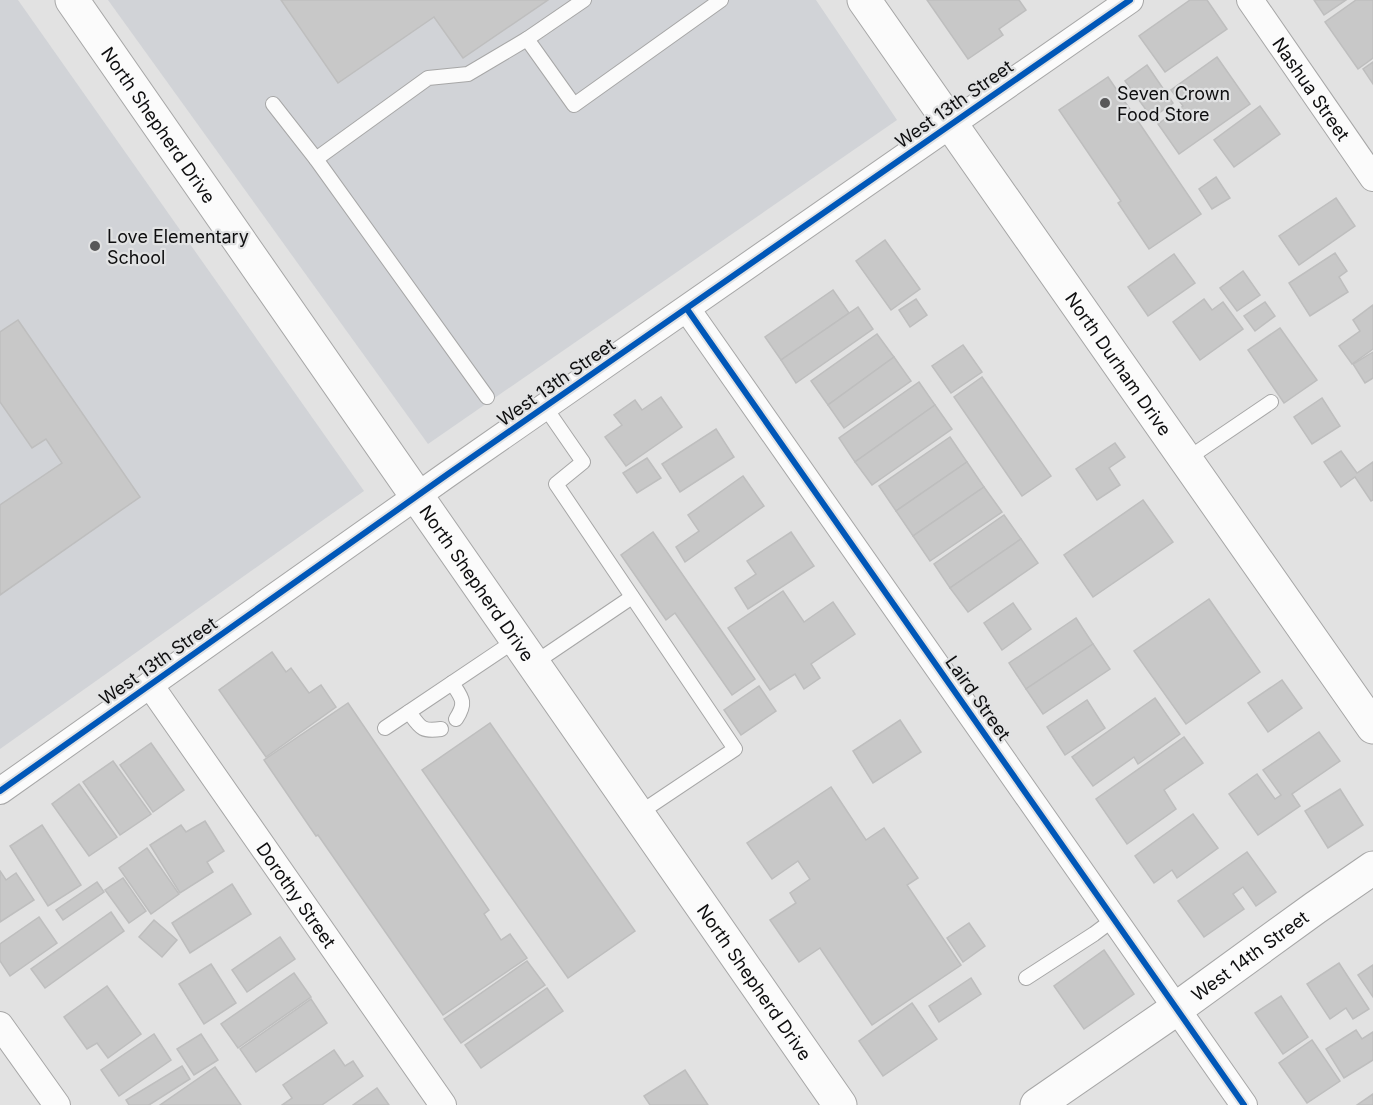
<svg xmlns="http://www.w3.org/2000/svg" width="1373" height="1105" viewBox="0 0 1373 1105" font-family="Inter,sans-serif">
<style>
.built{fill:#d1d3d7}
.building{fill:#c8c8c8;stroke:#bebebe;stroke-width:1.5}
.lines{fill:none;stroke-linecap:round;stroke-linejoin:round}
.service-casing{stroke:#a7a7a7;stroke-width:16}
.minor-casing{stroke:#a7a7a7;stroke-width:28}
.tertiary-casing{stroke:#a7a7a7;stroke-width:35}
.primary-casing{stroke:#a7a7a7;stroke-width:35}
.service{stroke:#fbfbfb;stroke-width:14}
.minor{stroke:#fbfbfb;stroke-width:26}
.tertiary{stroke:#fbfbfb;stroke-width:33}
.primary{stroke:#fbfbfb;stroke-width:33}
.cycleway-casing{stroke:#e1e2e3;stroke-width:10}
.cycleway{stroke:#0057b8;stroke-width:6}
.poi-dot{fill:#585859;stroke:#e1e2e3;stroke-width:2}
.labels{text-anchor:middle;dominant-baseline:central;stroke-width:4.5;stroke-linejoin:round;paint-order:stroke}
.street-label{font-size:18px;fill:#0e0e0f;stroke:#e1e2e3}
.poi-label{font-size:18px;fill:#0e0e0f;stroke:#e1e2e3;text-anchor:start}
</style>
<rect width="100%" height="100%" fill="#e2e2e2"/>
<!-- built -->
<g class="built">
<path d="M0,0H18L364,491L0,749Z"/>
<path d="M108,0H816L897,120L428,444Z"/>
</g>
<!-- building -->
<g class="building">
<path d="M281,0H548L463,58L434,17L338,83Z"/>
<path d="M927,0H1019L1026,10L999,29L1003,35L968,59Z"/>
<path d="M1190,0H1207L1227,29L1165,72L1139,36Z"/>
<path d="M1314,0H1346L1324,15Z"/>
<path d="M1356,0H1373V58L1358,69L1325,22Z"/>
<path d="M1217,57L1250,104L1179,154L1158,124L1183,106L1171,90Z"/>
<path d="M1373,62V84L1363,69Z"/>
<path d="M1147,65L1173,103L1152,118L1125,81Z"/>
<path d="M1108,77L1201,214L1149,249L1118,203L1121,201L1059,110Z"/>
<path d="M1260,106L1280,134L1234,167L1214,140Z"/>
<path d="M1216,177L1230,198L1212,209L1199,189Z"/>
<path d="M1336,198L1355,226L1299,265L1279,236Z"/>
<path d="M885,240L920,289L891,310L856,261Z"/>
<path d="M1335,253L1347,271L1339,277L1348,292L1310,316L1289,283Z"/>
<path d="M1174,254L1195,283L1148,316L1128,287Z"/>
<path d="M1243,271L1260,295L1237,311L1220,288Z"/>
<path d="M833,290L849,313L781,360L765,337Z"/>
<path d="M916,299L927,315L910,327L899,310Z"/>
<path d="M1204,299L1212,310L1223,302L1243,329L1200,360L1173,322Z"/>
<path d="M1265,302L1275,316L1255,331L1244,316Z"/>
<path d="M1373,305V349L1352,364L1339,346L1360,331L1353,320Z"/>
<path d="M858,307L873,329L796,383L781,360Z"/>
<path d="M18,320L140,497L0,595V505L62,463L46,439L32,448L0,402V332Z"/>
<path d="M1280,328L1317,380L1284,403L1248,350Z"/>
<path d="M877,334L894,357L828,405L811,381Z"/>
<path d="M963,345L982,372L951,393L932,366Z"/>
<path d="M1373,352V378L1365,383L1353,364Z"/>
<path d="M894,357L911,381L844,428L828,405Z"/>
<path d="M982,377L1051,476L1022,496L954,397Z"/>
<path d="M919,382L935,405L855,462L839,438Z"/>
<path d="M661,397L682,427L626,466L605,437L622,425L614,415L635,400L642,410Z"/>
<path d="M1322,398L1340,426L1312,444L1294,417Z"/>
<path d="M935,405L952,429L872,485L855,462Z"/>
<path d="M716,429L734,457L680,492L662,464Z"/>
<path d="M950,437L967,462L896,511L879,486Z"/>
<path d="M1115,443L1125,457L1109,468L1120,485L1097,500L1076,469Z"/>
<path d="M1341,451L1357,473L1373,462V500L1371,501L1355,477L1341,487L1324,462Z"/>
<path d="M647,458L661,478L637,493L623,473Z"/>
<path d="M967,462L984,487L913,536L896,511Z"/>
<path d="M743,476L764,506L685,562L676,547L699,531L688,515Z"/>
<path d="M984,487L1002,512L930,561L913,536Z"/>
<path d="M1143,500L1173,542L1093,597L1064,555Z"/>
<path d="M1004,515L1021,539L950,588L934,564Z"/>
<path d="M653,532L755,679L732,695L675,613L666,620L621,555Z"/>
<path d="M791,532L814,566L748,609L735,588L756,574L747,561Z"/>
<path d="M1021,539L1038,563L968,612L950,588Z"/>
<path d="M783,591L804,622L833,602L855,634L811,664L820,678L804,689L795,674L770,690L728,628Z"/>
<path d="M1209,599L1260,672L1186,724L1134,651Z"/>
<path d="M1013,603L1031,629L1002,650L984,623Z"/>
<path d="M1076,618L1093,644L1026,689L1009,663Z"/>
<path d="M1093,644L1110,669L1043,714L1026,689Z"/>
<path d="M272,652L286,672L291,668L309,693L321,685L336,707L266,757L219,690Z"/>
<path d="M1282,680L1302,708L1268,732L1248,703Z"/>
<path d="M759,686L776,711L741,735L724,710Z"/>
<path d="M1155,698L1180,734L1138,764L1134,757L1093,786L1072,757Z"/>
<path d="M1087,700L1105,728L1065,755L1047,727Z"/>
<path d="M348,703L489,910L484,914L501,940L510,934L527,958L443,1015L318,835L316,836L264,760Z"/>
<path d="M900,720L921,752L873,783L853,751Z"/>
<path d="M490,723L635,931L568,978L422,770Z"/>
<path d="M1319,732L1340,761L1292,794L1300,806L1258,835L1229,794L1257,774L1275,799L1281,795L1263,770Z"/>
<path d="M1184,737L1203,763L1164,790L1176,809L1127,844L1096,799Z"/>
<path d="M151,743L184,790L153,812L120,765Z"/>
<path d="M113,761L151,814L120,835L83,782Z"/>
<path d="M79,784L117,837L89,856L52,804Z"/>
<path d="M831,787L866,840L884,828L918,878L907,885L961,965L872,1025L820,948L799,962L770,920L796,903L790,893L810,879L798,861L772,879L747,843Z"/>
<path d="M1340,789L1363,825L1328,848L1305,811Z"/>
<path d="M1193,814L1218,848L1177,878L1172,870L1154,883L1135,856Z"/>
<path d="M205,821L224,851L207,862L213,872L180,893L150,845L181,825L186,832Z"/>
<path d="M42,825L81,885L48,906L10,846Z"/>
<path d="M147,848L179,894L151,914L119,868Z"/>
<path d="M1247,852L1276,892L1256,906L1243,887L1233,894L1244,909L1204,937L1178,901Z"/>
<path d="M0,871L6,880L16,873L34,900L0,922Z"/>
<path d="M123,878L146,911L129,923L105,890Z"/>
<path d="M97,882L104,892L63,920L56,910Z"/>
<path d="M232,884L251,914L190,953L172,923Z"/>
<path d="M111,912L124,931L45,988L31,969Z"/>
<path d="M39,917L57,943L10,976L0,961V944Z"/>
<path d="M154,920L177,940L162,957L139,937Z"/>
<path d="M969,923L985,946L963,962L947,938Z"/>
<path d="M280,937L295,959L247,992L232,970Z"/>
<path d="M1104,950L1134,994L1084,1029L1054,986Z"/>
<path d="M527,961L545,985L461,1043L444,1019Z"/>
<path d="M1339,963L1369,1009L1353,1019L1346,1008L1330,1019L1307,984Z"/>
<path d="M211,964L236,1003L204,1024L179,984Z"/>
<path d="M1373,965V997L1358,975Z"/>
<path d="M294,973L311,997L238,1048L221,1024Z"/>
<path d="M971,978L981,994L939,1022L929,1006Z"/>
<path d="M107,986L141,1034L108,1058L97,1043L87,1049L64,1017Z"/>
<path d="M547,988L563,1011L481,1068L465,1045Z"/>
<path d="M1281,996L1308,1037L1283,1054L1255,1013Z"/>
<path d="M311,999L327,1023L256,1072L240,1049Z"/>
<path d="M912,1003L937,1039L883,1076L859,1041Z"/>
<path d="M1356,1030L1362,1039L1373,1032V1060L1344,1078L1326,1049Z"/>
<path d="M154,1034L171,1060L119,1096L101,1070Z"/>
<path d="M201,1034L218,1060L194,1075L177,1049Z"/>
<path d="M1312,1040L1340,1081L1307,1103L1279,1063Z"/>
<path d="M334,1050L345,1066L353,1061L363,1076L322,1105H282L292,1098L283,1085Z"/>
<path d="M182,1066L190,1079L149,1105H129L126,1100Z"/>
<path d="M215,1067L241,1105H160Z"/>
<path d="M685,1070L708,1105H650L644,1096Z"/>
<path d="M377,1088L389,1105H353Z"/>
<path d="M1373,1094V1105H1357Z"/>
</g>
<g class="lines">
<defs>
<g id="service">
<path d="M527,39L584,0"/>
<path d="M273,104L316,159L428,78L468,74L527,39L574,105L721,0"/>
<path d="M316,159L487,397"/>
<path d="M545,407L583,462L556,484L735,749L638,814"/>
<path d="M1187,459L1271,402"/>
<path d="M533,664L632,597"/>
<path d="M452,683C462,698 467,702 456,719"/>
<path d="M409,712C420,727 421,732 441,729"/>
<path d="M385,728L516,640"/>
<path d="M1026,978L1094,934L1114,919"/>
</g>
<g id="minor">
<path id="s1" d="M1250,0L1373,178"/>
<path d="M687,309L1244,1105"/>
<path id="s2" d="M150,685L443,1105"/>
<path d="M0,791L448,474L1130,0"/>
<path d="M0,1025L57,1105"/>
</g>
<g id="tertiary">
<path id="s3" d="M1037,1105L1176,1009L1315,908L1373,868"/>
</g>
<g id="primary">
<path id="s4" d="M72,0L840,1105"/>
<path id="s5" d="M864,0L1373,727"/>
</g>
</defs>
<!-- service casing -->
<use href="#service" class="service-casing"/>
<!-- minor casing -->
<use href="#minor" class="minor-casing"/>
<!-- tertiary casing -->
<use href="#tertiary" class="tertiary-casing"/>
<!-- primary casing -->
<use href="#primary" class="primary-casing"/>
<!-- service -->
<use href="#service" class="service"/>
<!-- minor -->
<use href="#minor" class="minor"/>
<!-- tertiary -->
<use href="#tertiary" class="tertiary"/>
<!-- primary -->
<use href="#primary" class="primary"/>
<defs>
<g id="cycleway">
<path d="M687,309L1244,1105"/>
<path d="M0,791L448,474L1130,0"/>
</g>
</defs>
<!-- cycleway casing -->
<use href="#cycleway" class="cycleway-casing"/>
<!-- cycleway -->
<use href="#cycleway" class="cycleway"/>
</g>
<!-- markers -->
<g class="poi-dot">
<circle cx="1105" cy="103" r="6"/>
<circle cx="95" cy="246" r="6"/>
</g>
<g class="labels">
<!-- street labels -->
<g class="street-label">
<text stroke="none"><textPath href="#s1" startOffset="108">Nashua Street</textPath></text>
<text transform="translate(954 104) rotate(-35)">West 13th Street</text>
<text stroke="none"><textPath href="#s4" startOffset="152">North Shepherd Drive</textPath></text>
<text stroke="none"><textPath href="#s5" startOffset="444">North Durham Drive</textPath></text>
<text transform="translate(556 382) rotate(-35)">West 13th Street</text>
<text stroke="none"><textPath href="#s4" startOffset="710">North Shepherd Drive</textPath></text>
<text transform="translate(158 661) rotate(-35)">West 13th Street</text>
<text transform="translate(978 698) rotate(55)">Laird Street</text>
<text stroke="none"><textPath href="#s2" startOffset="256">Dorothy Street</textPath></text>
<text stroke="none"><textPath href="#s3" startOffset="260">West 14th Street</textPath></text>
<text stroke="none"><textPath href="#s4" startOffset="1196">North Shepherd Drive</textPath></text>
</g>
<!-- poi labels -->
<g class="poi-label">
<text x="1117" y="93">Seven Crown<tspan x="1117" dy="21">Food Store</tspan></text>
<text x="107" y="236">Love Elementary<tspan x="107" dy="21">School</tspan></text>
</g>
</g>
</svg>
